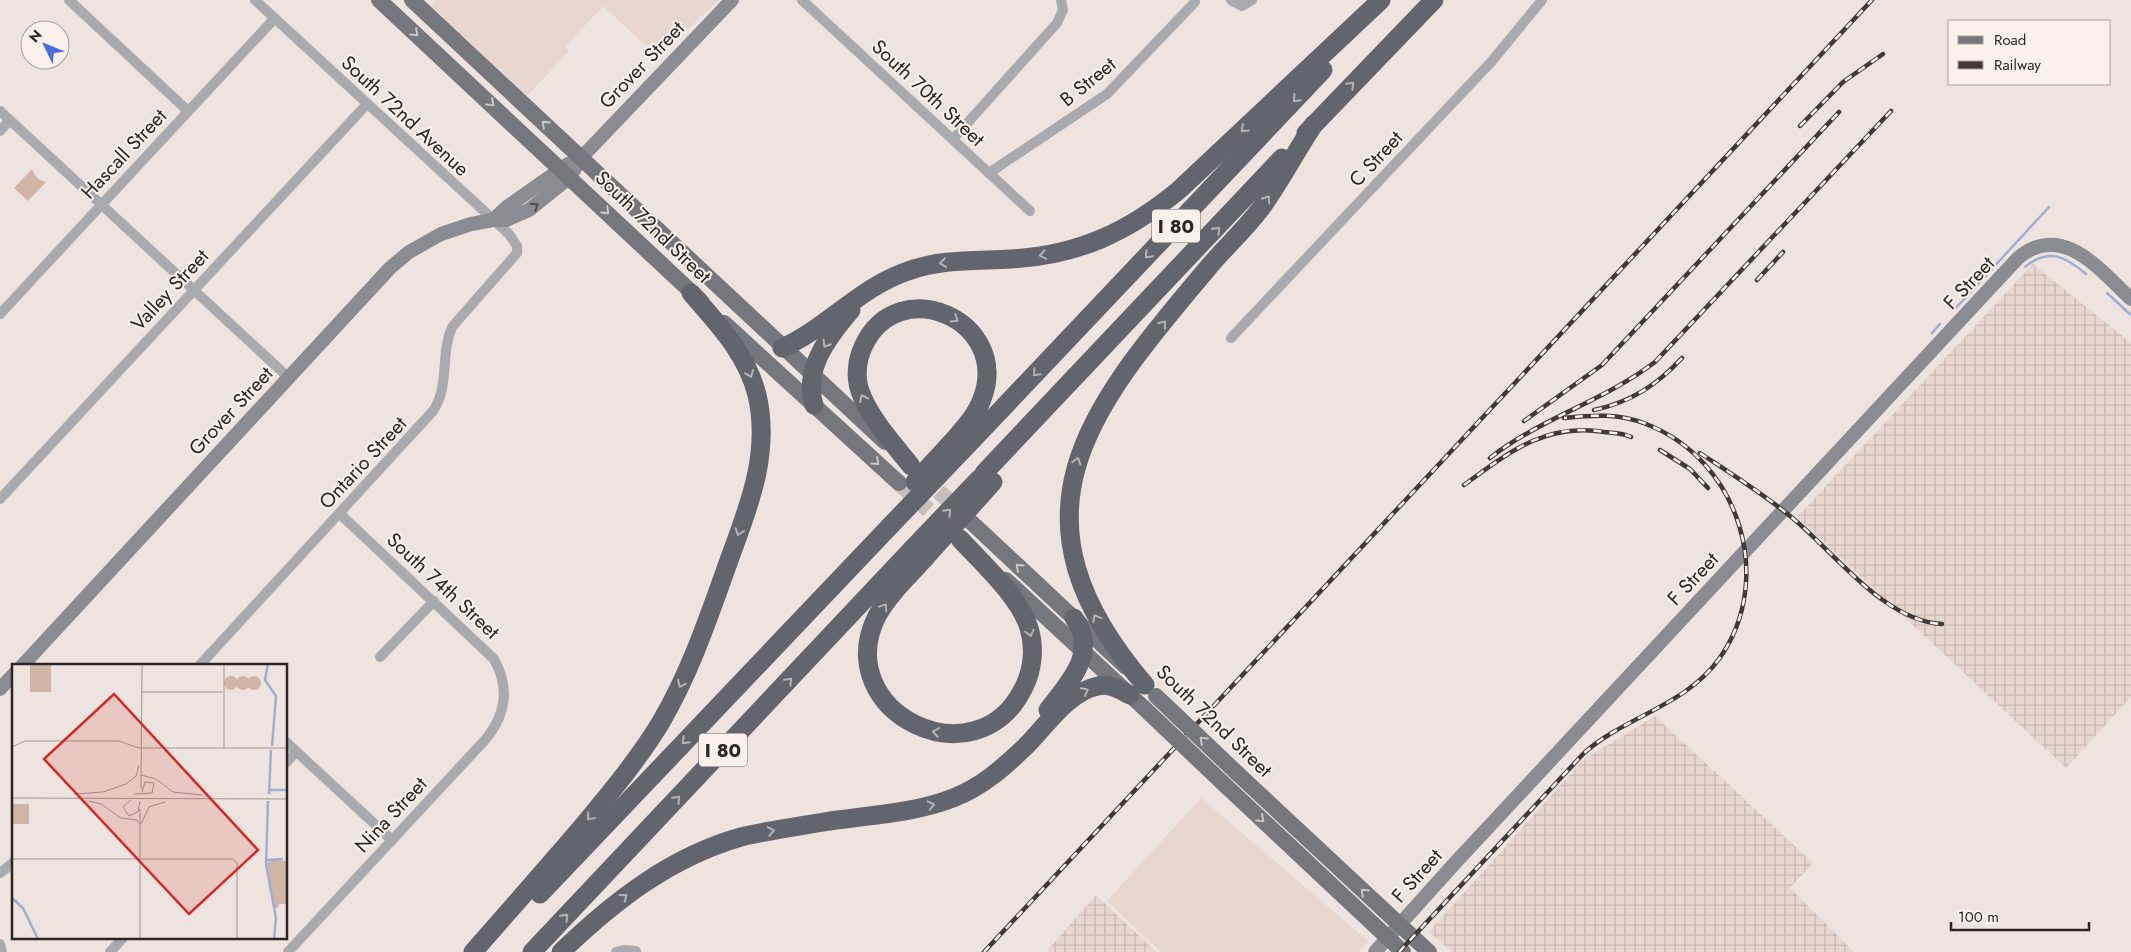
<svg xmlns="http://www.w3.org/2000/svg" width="2131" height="952" viewBox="0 0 2131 952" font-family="Jost,sans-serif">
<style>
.built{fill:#e7d7ce}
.industrial{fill:url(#industrial-grid)}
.park{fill:#d0b5a6}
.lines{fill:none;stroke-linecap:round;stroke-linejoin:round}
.stream{stroke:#9eaed3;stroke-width:2.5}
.primary-tunnel{stroke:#c6beba;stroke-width:16;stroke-dasharray:16 8;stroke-linecap:butt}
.street{stroke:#a8aaad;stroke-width:10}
.secondary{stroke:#8a8c91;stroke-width:14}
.primary{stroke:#75777d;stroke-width:16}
.highway{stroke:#62656c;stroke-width:19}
.rail-casing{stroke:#3f3a38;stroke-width:4.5}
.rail{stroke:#faf1ec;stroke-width:2.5;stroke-dasharray:8;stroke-linecap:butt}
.primary-bridge{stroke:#75777d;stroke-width:16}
.highway-bridge{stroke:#62656c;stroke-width:19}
.oneway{stroke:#cbc6c5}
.oneway2{stroke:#b6b2b2}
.oneway3{stroke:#4c4a4a}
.labels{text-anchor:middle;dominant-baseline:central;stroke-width:4;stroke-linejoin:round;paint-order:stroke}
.shield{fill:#faf1ec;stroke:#686360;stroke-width:1}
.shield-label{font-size:19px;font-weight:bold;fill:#2a2624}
.street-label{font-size:20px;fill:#2a2624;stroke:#faf1ec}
.inset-river{fill:none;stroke:#9eaed3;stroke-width:2.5}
.inset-road{fill:none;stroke:#9f9894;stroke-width:1}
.view{fill:#d62828;fill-opacity:0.15;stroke:#d62828;stroke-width:2.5}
.inset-edge{fill:none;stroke:#2a2624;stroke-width:2.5}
</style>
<defs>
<pattern id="industrial-grid" width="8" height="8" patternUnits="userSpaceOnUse" patternTransform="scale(1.25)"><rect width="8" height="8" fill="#e7d7ce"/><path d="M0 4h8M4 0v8" fill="none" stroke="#c6b8b1"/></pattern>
</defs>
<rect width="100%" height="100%" fill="#ede4df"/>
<!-- built -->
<g class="built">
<path d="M436,0H719L658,57L603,6L565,47L569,51L527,96L431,6Z"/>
<path d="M1201,798L1368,941L1358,952H1161L1107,901Z"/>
</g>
<!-- industrial -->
<g class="industrial">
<path d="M2033,264L2131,343V697L2066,768L1797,517Z"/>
<path d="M1655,716L1813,863L1790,888L1854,952H1452L1429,932L1583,760Z"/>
<path d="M1096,895L1156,952H1046Z"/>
</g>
<!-- park -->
<path class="park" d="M32,169C35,177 38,180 46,182L28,201L14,188Z"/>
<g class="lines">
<!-- stream -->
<g class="stream">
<path d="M2025,267C2049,247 2066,257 2086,274"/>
<path d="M2107,293L2131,315"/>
<path d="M1954,310L2049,207"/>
<path d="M1932,333L1940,324"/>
</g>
<!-- primary-tunnel -->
<g class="primary-tunnel">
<path d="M921,475L963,514"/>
<path d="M899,483L949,529"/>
</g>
<!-- street -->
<g class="street">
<path d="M69,0L188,111"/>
<path d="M802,0L1030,211"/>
<path d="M1231,0L1242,6L1252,0"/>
<path d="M0,111L289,378"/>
<path d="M0,131L10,120"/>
<path d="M953,139L1057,23L1063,10L1061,0"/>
<path d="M989,173L1107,94L1195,2"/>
<path d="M0,314L275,18"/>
<path d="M1231,338L1492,61L1542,0"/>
<path d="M0,499L367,104"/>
<path d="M380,657L434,601"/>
<path d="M199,666L433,411C450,386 440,354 452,327L517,253V246L509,234L255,0"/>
<path d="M286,742L392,840"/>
<path d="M286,763L296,752"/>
<path d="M0,873L14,862"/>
<path d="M0,944L2,952"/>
<path d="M110,952L123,938"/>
<path d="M288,952L485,740C506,715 510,688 494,659L340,514"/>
<path d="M616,952L624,950L636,951"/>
</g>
<!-- secondary -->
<g class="secondary">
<path d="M493,220L507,207L568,164"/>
<path d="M22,666L390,268L409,252L441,234L471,224L493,220H506L529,210L570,177L581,158L732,0"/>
<path d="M0,689L14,674"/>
<path d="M1375,952L1455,863L2018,258C2062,221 2100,270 2131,299"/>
</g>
<!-- primary -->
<g class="primary">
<path d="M379,0L701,301"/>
<path d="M412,0L885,442"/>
<path d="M724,323L899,483"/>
<path d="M970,521L1126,667"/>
<path d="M1006,580L1144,708"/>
<path d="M1238,774L1429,952"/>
<path d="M1226,786L1403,952"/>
</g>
<!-- highway -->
<g class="highway">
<path d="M1306,133L1434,0"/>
<path d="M782,348C827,328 860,287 908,271C940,259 976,261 1010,259C1077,256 1128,232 1179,190L1381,0"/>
<path d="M814,405C803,369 828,337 851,310"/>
<path d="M961,452L1323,70"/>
<path d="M911,466C893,443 870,419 860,391C855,377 857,360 863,347C898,270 1012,321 982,399C976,416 963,429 951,443"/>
<path d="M984,473L1282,158"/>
<path d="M925,558C909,576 889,594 877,616C829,712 977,785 1024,687C1033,669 1035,647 1029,628C1020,597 982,563 960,539"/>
<path d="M1145,685C1001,516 1085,413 1207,269C1225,247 1248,227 1264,204C1282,178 1297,150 1314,124"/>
<path d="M1048,710C1069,682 1099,653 1074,618"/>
<path d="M540,894L891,525"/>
<path d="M473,952C510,910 546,869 582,827C610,793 638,760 661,722C692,669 711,610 732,552C751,501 770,450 757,395C747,354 718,324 691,293"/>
<path d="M532,952L914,547"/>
<path d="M561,952C613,902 670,857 741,837C770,830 801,826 830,821C871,815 915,813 953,798C982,787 1004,767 1026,746C1047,725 1068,692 1098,686C1109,683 1120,690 1130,695"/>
</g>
<defs>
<g id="rail">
<path d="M1800,126L1843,82L1883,54"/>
<path d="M1757,280L1783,252"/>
<path d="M1594,410C1631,402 1657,385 1682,358"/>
<path d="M1524,421L1602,365L1839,112"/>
<path d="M1660,450L1690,469L1708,488"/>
<path d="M1700,453C1730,473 1762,493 1790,516C1834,551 1883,621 1942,624"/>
<path d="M1490,458C1541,418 1604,401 1655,362L1891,111"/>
<path d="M1464,485C1508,453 1546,422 1604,432C1613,433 1623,433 1631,437"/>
<path d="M984,952L1872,0"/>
<path d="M1399,952L1584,753C1626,716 1685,706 1719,659C1777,578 1738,459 1646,424C1619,413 1593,415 1564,418"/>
</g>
</defs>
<!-- rail casing -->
<use href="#rail" class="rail-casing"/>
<!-- rail -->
<use href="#rail" class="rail"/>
<!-- primary-bridge -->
<g class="primary-bridge">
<path d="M1156,696L1238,774"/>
<path d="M1144,708L1226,786"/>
</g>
<!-- highway-bridge -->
<g class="highway-bridge">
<path d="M915,482L951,443"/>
<path d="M891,525L961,452"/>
<path d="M914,547L979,479"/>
<path d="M925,558L993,482"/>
</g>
</g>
<!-- one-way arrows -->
<defs><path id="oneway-chevron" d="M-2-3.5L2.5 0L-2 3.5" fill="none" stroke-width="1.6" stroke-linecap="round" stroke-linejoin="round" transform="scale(1.25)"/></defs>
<g class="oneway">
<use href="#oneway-chevron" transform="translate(415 33) rotate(43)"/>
<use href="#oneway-chevron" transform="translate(491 103) rotate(43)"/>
<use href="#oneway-chevron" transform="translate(545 124) rotate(-137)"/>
<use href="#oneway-chevron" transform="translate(606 211) rotate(44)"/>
<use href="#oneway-chevron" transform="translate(876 462) rotate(42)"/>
<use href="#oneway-chevron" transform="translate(1019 567) rotate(-137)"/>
<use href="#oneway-chevron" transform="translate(1203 740) rotate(-136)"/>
<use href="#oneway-chevron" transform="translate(1261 819) rotate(43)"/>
<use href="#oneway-chevron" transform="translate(1364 892) rotate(-137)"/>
</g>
<g class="oneway2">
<use href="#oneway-chevron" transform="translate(1351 85) rotate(-46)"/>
<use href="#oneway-chevron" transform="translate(1296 99) rotate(133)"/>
<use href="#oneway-chevron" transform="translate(1244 129) rotate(137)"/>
<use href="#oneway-chevron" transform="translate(1267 199) rotate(-57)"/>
<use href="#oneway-chevron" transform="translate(1217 230) rotate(-46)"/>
<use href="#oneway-chevron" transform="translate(1043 255) rotate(170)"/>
<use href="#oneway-chevron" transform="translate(1148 255) rotate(133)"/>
<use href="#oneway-chevron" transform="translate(943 263) rotate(172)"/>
<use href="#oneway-chevron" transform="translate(955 319) rotate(32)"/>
<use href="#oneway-chevron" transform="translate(1163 324) rotate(-52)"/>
<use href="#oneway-chevron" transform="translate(826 344) rotate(122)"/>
<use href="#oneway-chevron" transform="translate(1036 373) rotate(133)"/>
<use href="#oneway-chevron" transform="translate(750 374) rotate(68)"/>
<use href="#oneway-chevron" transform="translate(863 398) rotate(-114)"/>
<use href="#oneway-chevron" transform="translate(1077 461) rotate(-74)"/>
<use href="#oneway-chevron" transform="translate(948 512) rotate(-47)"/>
<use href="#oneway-chevron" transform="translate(739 532) rotate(110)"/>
<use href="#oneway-chevron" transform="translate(884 607) rotate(-56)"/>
<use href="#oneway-chevron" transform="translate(1096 618) rotate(-118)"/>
<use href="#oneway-chevron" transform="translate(1030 633) rotate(77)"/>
<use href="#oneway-chevron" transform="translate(789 681) rotate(-46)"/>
<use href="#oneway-chevron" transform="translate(681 684) rotate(116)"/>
<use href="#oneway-chevron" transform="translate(1085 691) rotate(-28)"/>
<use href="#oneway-chevron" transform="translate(936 732) rotate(-170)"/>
<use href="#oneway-chevron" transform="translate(685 741) rotate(134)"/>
<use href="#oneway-chevron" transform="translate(677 799) rotate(-47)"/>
<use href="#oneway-chevron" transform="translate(931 805) rotate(-13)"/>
<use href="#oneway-chevron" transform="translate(590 817) rotate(130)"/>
<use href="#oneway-chevron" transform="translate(771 831) rotate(-11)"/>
<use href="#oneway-chevron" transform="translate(624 897) rotate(-36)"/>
<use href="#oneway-chevron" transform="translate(565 917) rotate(-47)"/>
</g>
<use class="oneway3" href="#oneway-chevron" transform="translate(535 206) rotate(-33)"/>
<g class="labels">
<!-- shield labels -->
<g class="shield">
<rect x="1152" y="209.5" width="48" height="33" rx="4"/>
<rect x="699" y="733.5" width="48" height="33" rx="4"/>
</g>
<g class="shield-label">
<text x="1176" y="226">I 80</text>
<text x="723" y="750">I 80</text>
</g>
<!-- street labels -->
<g class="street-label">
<text transform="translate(642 65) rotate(-46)">Grover Street</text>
<text transform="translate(1088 82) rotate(-39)">B Street</text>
<text transform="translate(928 93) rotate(43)">South 70th Street</text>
<text transform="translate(405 116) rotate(43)">South 72nd Avenue</text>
<text transform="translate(124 154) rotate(-47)">Hascall Street</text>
<text transform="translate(1376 159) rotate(-47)">C Street</text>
<text transform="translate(653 227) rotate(44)">South 72nd Street</text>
<text transform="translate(1969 283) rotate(-47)">F Street</text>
<text transform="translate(170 290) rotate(-47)">Valley Street</text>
<text transform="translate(231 411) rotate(-47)">Grover Street</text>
<text transform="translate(363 463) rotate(-47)">Ontario Street</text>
<text transform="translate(1693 579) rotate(-47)">F Street</text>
<text transform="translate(443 586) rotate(43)">South 74th Street</text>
<text transform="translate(1214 721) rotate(44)">South 72nd Street</text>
<text transform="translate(391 815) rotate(-47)">Nina Street</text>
<text transform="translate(1417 876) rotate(-48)">F Street</text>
</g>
</g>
<!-- overview -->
<g transform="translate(12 664)">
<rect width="275" height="275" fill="#ede4df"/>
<path d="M18,0H39V28H18ZM224 19a7 7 0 1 1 14 0a7 7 0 1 1-14 0ZM212 19a7 7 0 1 1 14 0a7 7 0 1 1-14 0ZM235 19a7 7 0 1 1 14 0a7 7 0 1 1-14 0ZM0,140H17V160H0ZM260,196L275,197V240H267L266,244H263L261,236L255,199Z" fill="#d0b5a6"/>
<path class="inset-river" d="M256,0L253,16L264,32L260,82M258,126H275M257,130L259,86M256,137L254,200L264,254L262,275M255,196L271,195M0,234L11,244L26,275"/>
<path class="inset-road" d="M129,28H211M0,83L13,77H107L127,84M127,84H275M212,84V0M129,111L144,115L161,128L190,131M129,125L130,0M62,130L91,128L114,120L124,112L127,101M122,130L140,129L142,119L133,118L130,128M0,134L275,135M119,136L111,143L117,152L126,148L128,137M77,137L89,140L109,154L125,156L128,160M128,145V275M129,160L137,143L153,138M0,195H221L225,199V275"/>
<path class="view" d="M102,30L246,186L177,250L32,95Z"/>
<rect width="275" height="275" class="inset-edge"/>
</g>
<!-- legend -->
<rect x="1948" y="20" width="162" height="65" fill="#faf1ec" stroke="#a7a09c"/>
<rect x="1958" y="36" width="25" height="8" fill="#75777d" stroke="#a7a09c"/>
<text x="1994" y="45" font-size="15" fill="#2a2624">Road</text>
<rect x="1958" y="61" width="25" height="8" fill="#3f3a38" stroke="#a7a09c"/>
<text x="1994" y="70" font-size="15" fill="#2a2624">Railway</text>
<!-- north arrow -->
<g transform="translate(45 45) rotate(313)"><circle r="24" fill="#faf1ec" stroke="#a7a09c"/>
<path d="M0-4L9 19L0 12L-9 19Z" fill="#496de0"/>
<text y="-8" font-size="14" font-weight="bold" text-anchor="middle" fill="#2a2624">N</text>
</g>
<!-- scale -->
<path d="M1951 922v8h138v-8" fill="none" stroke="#2a2624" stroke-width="2.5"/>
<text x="1958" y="922" font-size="15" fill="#2a2624" stroke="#faf1ec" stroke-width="4" paint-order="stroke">100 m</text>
</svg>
